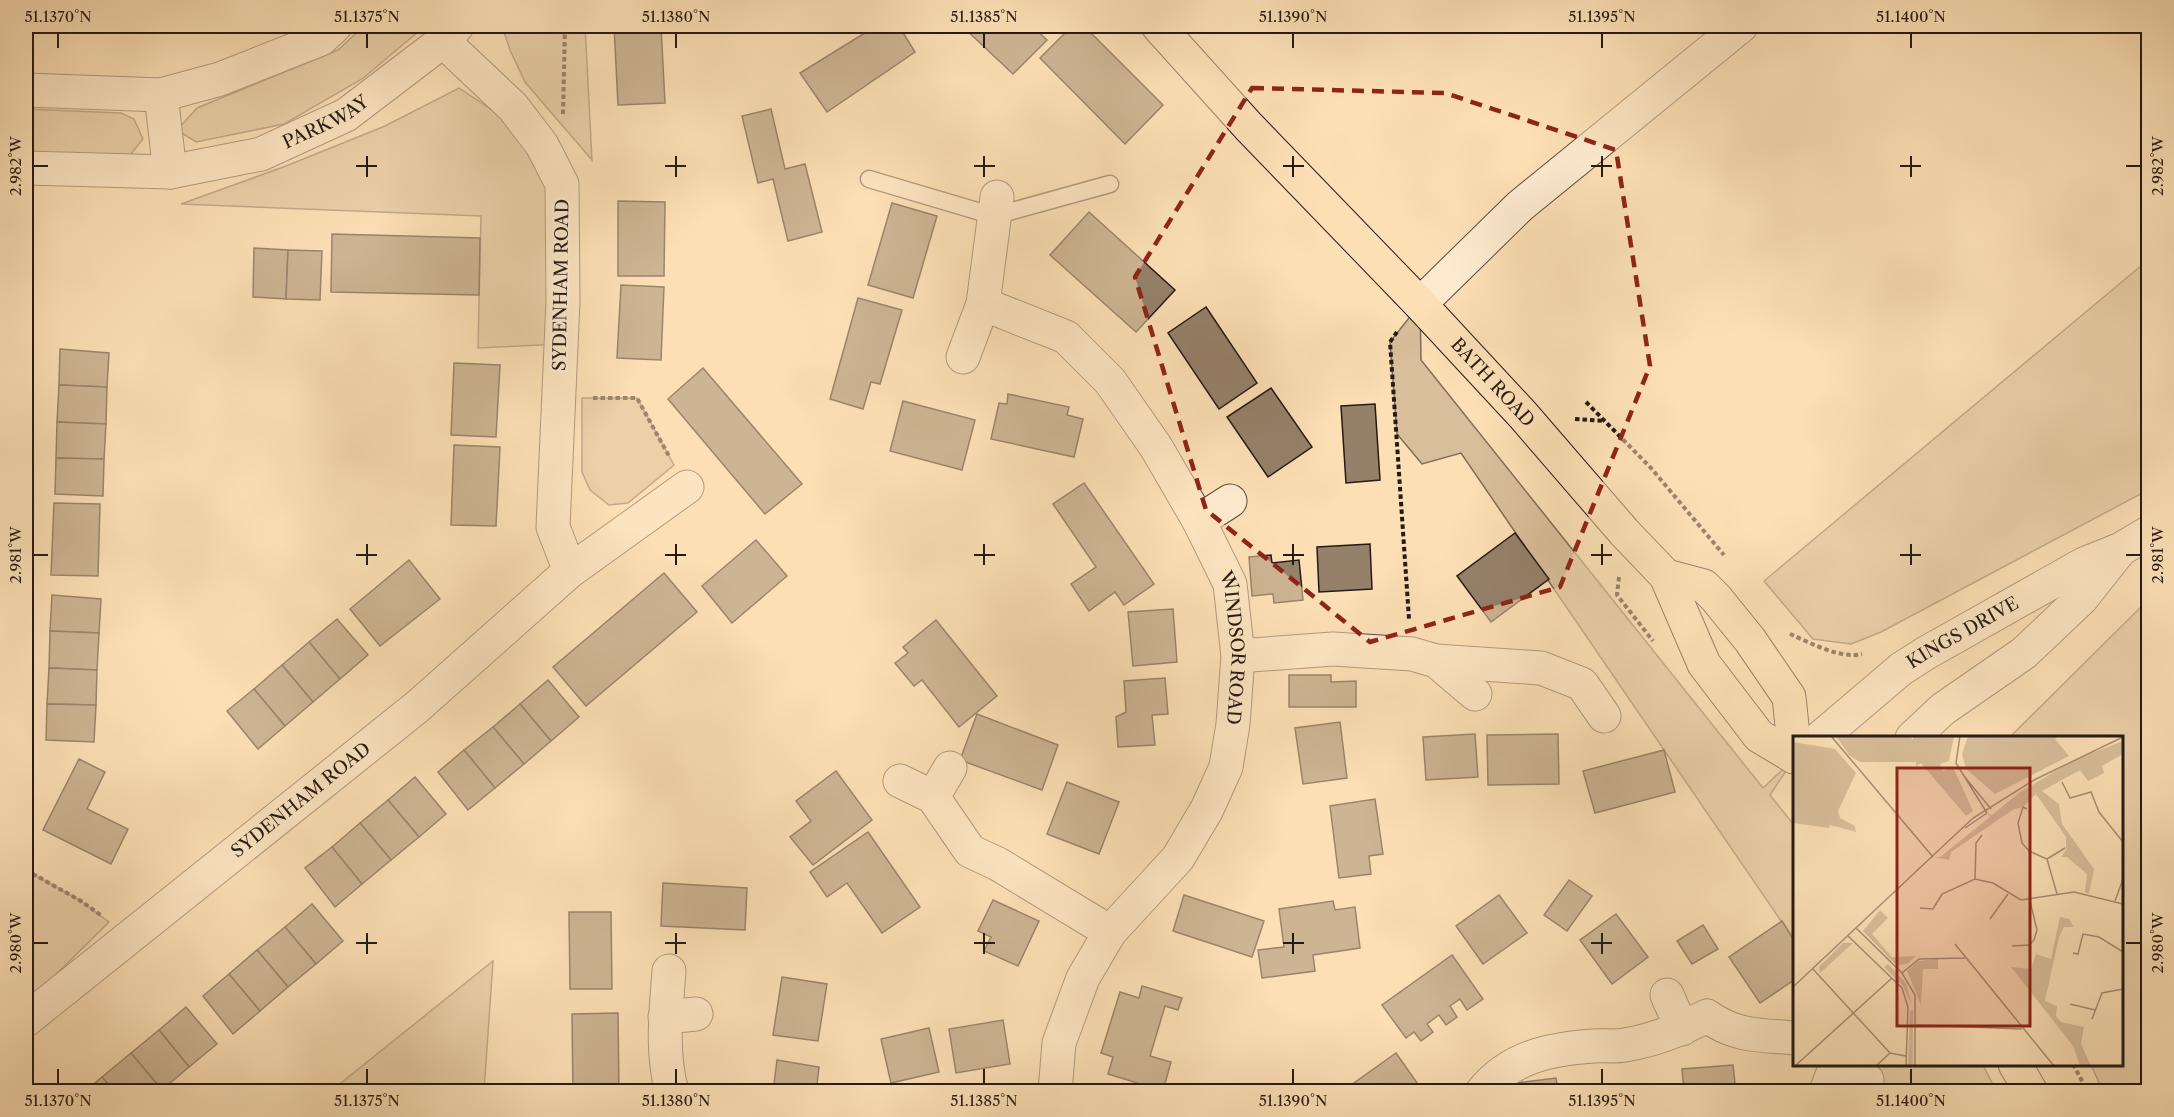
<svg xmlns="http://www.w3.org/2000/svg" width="2174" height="1117" viewBox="0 0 2174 1117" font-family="'Libre Caslon Text',serif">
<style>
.green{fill:#d8be9a;stroke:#7f6c58;stroke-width:1.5}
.building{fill:#958069;stroke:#261a16;stroke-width:1.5}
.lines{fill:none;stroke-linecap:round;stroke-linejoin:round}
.service-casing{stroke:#5c4b3e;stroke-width:19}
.minor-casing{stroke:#5c4b3e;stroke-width:35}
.primary-casing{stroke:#261a16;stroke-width:35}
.path{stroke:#261a16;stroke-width:4;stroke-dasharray:4.5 3;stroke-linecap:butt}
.service{stroke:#fdeacf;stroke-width:16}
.minor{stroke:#fdeacf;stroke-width:33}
.primary{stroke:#fcdfb5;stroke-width:33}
.marked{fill:none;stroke:#8f2418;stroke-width:4.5;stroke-dasharray:12 8;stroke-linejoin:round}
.ticks{fill:none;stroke:#261a16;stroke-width:2}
.labels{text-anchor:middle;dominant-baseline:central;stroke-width:5;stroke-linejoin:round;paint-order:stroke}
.street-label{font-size:18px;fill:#261a16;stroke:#fdeacf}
.inset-road{fill:none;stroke:#a69075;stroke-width:1.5}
.view{fill:#8f2418;fill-opacity:0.15;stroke:#8f2418;stroke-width:3}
.inset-edge{fill:none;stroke:#261a16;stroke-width:3}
.neatline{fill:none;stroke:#261a16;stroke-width:2}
.ticks-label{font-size:15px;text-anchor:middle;fill:#261a16}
</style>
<rect width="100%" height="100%" fill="#fcdfb5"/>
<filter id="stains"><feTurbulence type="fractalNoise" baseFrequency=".00333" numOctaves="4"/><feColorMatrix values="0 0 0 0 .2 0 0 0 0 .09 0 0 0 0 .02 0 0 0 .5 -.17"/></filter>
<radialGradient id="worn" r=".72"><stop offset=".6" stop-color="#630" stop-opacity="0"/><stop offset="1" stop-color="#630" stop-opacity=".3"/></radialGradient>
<!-- green -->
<g class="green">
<path d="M364,26H425L362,79L284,124L196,142L177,130L197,108L338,50Z"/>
<path d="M502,26H585L592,160L525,82L510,50Z"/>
<path d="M459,88L510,122L545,177L561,344L478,348L481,216L181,204L286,166L385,126Z"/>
<path d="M26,109L121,113L134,119L143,139L127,159L26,153Z"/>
<path d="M2148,260V383L2146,385L2148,393V490L1881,632L1851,644L1813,639L1764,581Z"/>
<path d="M1420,304L1421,360L1763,788L1794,759L1770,795L1794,825V940L1461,453L1422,464L1397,434L1390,342Z"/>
<path d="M582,398H637L674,465L628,503L609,505L590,490L582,472Z"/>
<path d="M2148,600V1091H2103L2091,1065L2122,1064V738L2010,737Z"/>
<path d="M26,870L81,901L109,922L26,1004Z"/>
<path d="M493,961L484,1091H331Z"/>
<path d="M1847,1065H1983L1996,1091H1881Z"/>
</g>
<!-- building -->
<g class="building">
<path d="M614,26H661L665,103L618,105Z"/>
<path d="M876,26H899L915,52L827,112L800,73Z"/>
<path d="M962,26H1032L1047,40L1013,74Z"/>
<path d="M1072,26H1084L1163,105L1125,144L1040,58Z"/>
<path d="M771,109L785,169L805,164L822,232L788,241L773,179L758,183L742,116Z"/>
<path d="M618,201L665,202L664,276H618Z"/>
<path d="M892,203L937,216L913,298L868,285Z"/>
<path d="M1089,212L1175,290L1136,332L1050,255Z"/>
<path d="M332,234L480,238L479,295L331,292Z"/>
<path d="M254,248L288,250L286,299L253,297Z"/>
<path d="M288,250L322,251L320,300L286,299Z"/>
<path d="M621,285L664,287L661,360L617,358Z"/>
<path d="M858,298L902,310L880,384L871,382L863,409L830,399Z"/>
<path d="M1206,307L1257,383L1219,409L1168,333Z"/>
<path d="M60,349L109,353L107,387L59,385Z"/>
<path d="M454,363L500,365L496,437L451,435Z"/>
<path d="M703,368L802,484L765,514L668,399Z"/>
<path d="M59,385L107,387L106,424L57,422Z"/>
<path d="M1271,388L1312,447L1268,477L1227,417Z"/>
<path d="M1008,394L1069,407L1067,415L1083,419L1074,457L991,439L999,403L1007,404Z"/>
<path d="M903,401L975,420L962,470L890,451Z"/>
<path d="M1375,404L1380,480L1346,483L1341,406Z"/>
<path d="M57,422L106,424L104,459L56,458Z"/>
<path d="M454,445L500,447L496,526L451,525Z"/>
<path d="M56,458L104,459L103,496L55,494Z"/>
<path d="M1084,483L1154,584L1124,605L1115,592L1089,611L1071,584L1096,567L1053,504Z"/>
<path d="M54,503L100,504L98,576L51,575Z"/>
<path d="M1515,533L1549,579L1491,622L1457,576Z"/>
<path d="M756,540L787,576L732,623L702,586Z"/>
<path d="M1370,544L1372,589L1319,592L1317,547Z"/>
<path d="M1271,555L1272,563L1299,560L1303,600L1274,603L1273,594L1252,596L1249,557Z"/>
<path d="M409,560L440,599L380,646L350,609Z"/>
<path d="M664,573L697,612L586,706L553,667Z"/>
<path d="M52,595L101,599L99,633L50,631Z"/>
<path d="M1173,609L1177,662L1133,666L1128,612Z"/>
<path d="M337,619L368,655L340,679L309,642Z"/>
<path d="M936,620L997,696L959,727L922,680L914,686L895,663L908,653L903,647Z"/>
<path d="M50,631L99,633L97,670L49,668Z"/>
<path d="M309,642L340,679L313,702L282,665Z"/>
<path d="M282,665L313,702L285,726L254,689Z"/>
<path d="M49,668L97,670L96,705L47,704Z"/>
<path d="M1289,675H1331V682L1356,681V707H1289Z"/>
<path d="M1165,678L1168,714L1152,715L1155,745L1118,747L1116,717L1126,712L1124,681Z"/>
<path d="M548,680L579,717L551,741L520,704Z"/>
<path d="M254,689L285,726L258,749L227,711Z"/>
<path d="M47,704L96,705L94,742L46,740Z"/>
<path d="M520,704L551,741L524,764L493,727Z"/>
<path d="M977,714L1058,745L1042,790L960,760Z"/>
<path d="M1340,722L1347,778L1303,784L1295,728Z"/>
<path d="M493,727L524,764L495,788L464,750Z"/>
<path d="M1475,734L1478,777L1426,780L1423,737Z"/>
<path d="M1558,734L1559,784L1488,785L1487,735Z"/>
<path d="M464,750L495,788L468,810L438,772Z"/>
<path d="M1664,750L1675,792L1595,813L1583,771Z"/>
<path d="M79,759L105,772L87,809L128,829L111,864L43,830Z"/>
<path d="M836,771L872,820L813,865L790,837L811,821L796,801Z"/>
<path d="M415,777L446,814L419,837L388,800Z"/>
<path d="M1067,782L1119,802L1099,854L1047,834Z"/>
<path d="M1375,799L1383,854L1369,856L1371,874L1339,878L1330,806Z"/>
<path d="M388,800L419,837L391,860L360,823Z"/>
<path d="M360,823L391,860L362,884L332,847Z"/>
<path d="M868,832L920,907L882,933L847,883L827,897L810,872Z"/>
<path d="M332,847L362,884L335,907L305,868Z"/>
<path d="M1569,880L1592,896L1567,931L1544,915Z"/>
<path d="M663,883L747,888L745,930L661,926Z"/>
<path d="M1184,895L1264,921L1252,957L1173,931Z"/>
<path d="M1499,895L1527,933L1483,964L1456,926Z"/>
<path d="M993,900L1039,921L1018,966L984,951L991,937L978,931Z"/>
<path d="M1333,901L1335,910L1355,907L1360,948L1313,955L1315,971L1262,978L1258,950L1284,947L1279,909Z"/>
<path d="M312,904L343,941L316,964L285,927Z"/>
<path d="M569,912H611L612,989H570Z"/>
<path d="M1616,914L1648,957L1612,984L1580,940Z"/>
<path d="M1782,921L1794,940V980L1760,1003L1729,957Z"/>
<path d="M1703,925L1718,949L1692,964L1677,941Z"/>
<path d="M285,927L316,964L288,987L257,950Z"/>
<path d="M257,950L288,987L260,1011L229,974Z"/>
<path d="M1452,955L1483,999L1467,1010L1460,999L1450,1006L1457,1017L1446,1025L1439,1015L1427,1024L1433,1032L1421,1041L1414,1032L1406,1038L1382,1005Z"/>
<path d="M229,974L260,1011L233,1034L203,996Z"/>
<path d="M782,977L827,984L818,1041L773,1035Z"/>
<path d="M1142,986L1182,998L1178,1010L1165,1006L1150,1056L1171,1062L1163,1091L1108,1074L1113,1057L1101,1053L1120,992L1139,998Z"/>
<path d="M186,1007L217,1044L189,1067L159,1030Z"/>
<path d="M618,1013L619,1092H573L572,1014Z"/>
<path d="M1003,1020L1010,1064L956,1073L949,1029Z"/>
<path d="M929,1028L939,1072L891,1083L881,1039Z"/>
<path d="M159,1030L189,1067L162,1090L131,1053Z"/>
<path d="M131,1053L162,1090L160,1092H115L102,1077Z"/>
<path d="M1396,1053L1420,1087L1414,1092H1360L1354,1083Z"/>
<path d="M777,1060L819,1067L816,1092H773Z"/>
<path d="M1733,1065L1736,1092H1684L1682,1069Z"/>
<path d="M102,1077L115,1092H84Z"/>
<path d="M1556,1078L1558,1092H1516L1515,1083Z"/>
</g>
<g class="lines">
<defs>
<path id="service" d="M869,179L994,216L1110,184"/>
<g id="minor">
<path d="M443,41L513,107L542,145L562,184L563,301L553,527L570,571"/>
<path d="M26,90L161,95L220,79L321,39L335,26"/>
<path d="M161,95L170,172"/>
<path id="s1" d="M26,168L170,172L261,154L346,115L443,41L457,26"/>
<path id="s2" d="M997,197L983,304L1066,337L1110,381L1156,447L1199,521L1230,584L1238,656L1233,724L1226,767L1207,809L1178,858L1110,932L1083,978L1059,1043L1055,1092"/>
<path d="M1420,304L1520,206L1741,26"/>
<path d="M963,357L983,304"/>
<path d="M1199,521L1230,501"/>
<path d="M1238,656L1333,649L1412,654L1436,661L1541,668L1582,684L1604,716"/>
<path d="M1436,661L1475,694"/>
<path id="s3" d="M1820,738L1901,669L1926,653L2084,564L2121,549L2148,533"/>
<path d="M1912,738L1943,709L2024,653L2082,598L2120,550"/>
<path d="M900,781L933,797L970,851L998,864L1110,932"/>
<path d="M933,797L950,768"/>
<path d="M669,971C666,1011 661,1052 672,1092"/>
<path d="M1667,995L1682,1029"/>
<path d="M665,1017L696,1014"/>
<path id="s4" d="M26,1020L417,707L570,571L687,487"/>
<path d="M1848,1064L1867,1080"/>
<path d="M1482,1092C1510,1057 1550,1049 1593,1046C1603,1045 1614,1047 1625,1045C1654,1040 1680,1030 1707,1016C1736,1037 1760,1035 1794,1038"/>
<path d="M1826,1092L1836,1064"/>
</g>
<g id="primary">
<path id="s5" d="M1158,26L1249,127L1420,304L1523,415L1624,532L1666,576L1704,586L1716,598L1750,640L1789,697L1794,745"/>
<path d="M1666,576L1704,664L1759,736L1794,757"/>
<path d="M2015,1064L2031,1092"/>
</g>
</defs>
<!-- service casing -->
<use href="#service" class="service-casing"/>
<!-- minor casing -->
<use href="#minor" class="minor-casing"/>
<!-- primary casing -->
<use href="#primary" class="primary-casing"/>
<!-- path -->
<g class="path">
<path d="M563,114L565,26"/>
<path d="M1397,332L1390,342L1409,619"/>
<path d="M593,398H637L670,458"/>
<path d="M1586,402L1651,468L1724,555"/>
<path d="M1575,419L1604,421"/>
<path d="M1619,577L1617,595L1653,641"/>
<path d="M1790,634C1811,643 1839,659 1862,654"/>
<path d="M26,870L81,901L102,916"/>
<path d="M2073,1064L2088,1092"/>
</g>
<!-- service -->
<use href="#service" class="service"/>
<!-- minor -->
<use href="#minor" class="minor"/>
<!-- primary -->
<use href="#primary" class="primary"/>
</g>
<!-- marked area -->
<path d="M0 0H2174V1117H0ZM1252,88L1445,93L1616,150L1650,366L1560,587L1370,642L1206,510L1135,277Z" fill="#fcdfb5" fill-opacity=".55" fill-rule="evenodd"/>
<path class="marked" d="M1252,88L1445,93L1616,150L1650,366L1560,587L1370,642L1206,510L1135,277Z"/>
<!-- ticks -->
<path class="ticks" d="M58,33V48M367,33V48M676,33V48M984,33V48M1293,33V48M1602,33V48M1911,33V48M367,156V177M676,156V177M984,156V177M1293,156V177M1602,156V177M1911,156V177M33,166H48M356,166H377M665,166H686M974,166H995M1283,166H1304M1591,166H1612M1900,166H1921M2126,166H2141M367,544V565M676,544V565M984,544V565M1293,544V565M1602,544V565M1911,544V565M33,555H48M356,555H377M665,555H686M974,555H995M1283,555H1304M1591,555H1612M1900,555H1921M2126,555H2141M367,933V954M676,933V954M984,933V954M1293,933V954M1602,933V954M33,943H48M356,943H377M665,943H686M974,943H995M1283,943H1304M1591,943H1612M2126,943H2141M58,1069V1084M367,1069V1084M676,1069V1084M984,1069V1084M1293,1069V1084M1602,1069V1084M1911,1069V1084"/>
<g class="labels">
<!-- street labels -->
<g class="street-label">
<text stroke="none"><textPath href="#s1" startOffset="309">PARKWAY</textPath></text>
<text transform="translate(561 285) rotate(-89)">SYDENHAM ROAD</text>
<text stroke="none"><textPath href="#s5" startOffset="489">BATH ROAD</textPath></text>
<text stroke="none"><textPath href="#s3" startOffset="178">KINGS DRIVE</textPath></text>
<text stroke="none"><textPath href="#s2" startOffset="560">WINDSOR ROAD</textPath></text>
<text stroke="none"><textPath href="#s4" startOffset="352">SYDENHAM ROAD</textPath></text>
</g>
</g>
<!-- overview -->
<g transform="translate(1793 736)">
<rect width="330" height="330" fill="#fcdfb5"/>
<path d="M43,0H117L120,4V0H161L156,25L147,28L150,35L160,31L180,75L173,80L128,27L123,30V26H67L56,19ZM175,0H266L262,3L276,20L202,58L173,33L169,18ZM330,5V18L309,30L311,37L295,45L287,34L249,55L266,68L269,88L301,133L296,158L292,156L294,138L274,121H268L273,114V101L243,58L230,71L221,73L158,116L156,124L140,121H147L197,81L194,77L199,79L227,56L281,24ZM0,6L42,13L63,37L45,75L47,82L62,90L63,96L37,89L36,92L0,87ZM87,174L95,182L79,198L99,221L123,220L114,228L103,229L70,195ZM267,181L276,183L281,191H271L266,201L252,265L264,270L263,280L268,286L291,291L288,308L298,330H287L280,310L218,231L238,233L243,218L258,223ZM50,207H60L27,237L26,231ZM145,223V233H130L128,269L114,235L125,225ZM95,228L113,247L119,269L110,250L91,231ZM120,273V330H115L117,276Z" fill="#d8be9a"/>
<path class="inset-road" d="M38,0L140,121M167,0L163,27L194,77M171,40L198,73M269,46L277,62L298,56L306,76L330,106M234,73L230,71L225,87L229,107L236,115L254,123L264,158M172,92L194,77M254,123L272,112M182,143L183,107L189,99M322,165L330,143M127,172L140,173L149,158L182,143L200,147L228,164L281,156L330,168M197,183L215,158M63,192L109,237L122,259V330M55,200L109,252L115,271L113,330M162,208L261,330M219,210L236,209L241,204L244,194L237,165M280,217L285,218L290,198L306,201L330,216M19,232L97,317L113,320M109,237L126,223L172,222M0,251L180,82L243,43L330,1M277,268L302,274M299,283L309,257L330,253M124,289L229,293M2,330L99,242M83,330L97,317"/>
<path class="view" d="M104,32H237V290H104Z"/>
<rect width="330" height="330" class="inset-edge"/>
</g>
<!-- margin -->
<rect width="2174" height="1117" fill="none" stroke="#fcdfb5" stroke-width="66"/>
<rect x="33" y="33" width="2108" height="1051" class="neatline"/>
<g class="ticks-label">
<text x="58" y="22">51.1370°N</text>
<text x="367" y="22">51.1375°N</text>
<text x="676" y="22">51.1380°N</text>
<text x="984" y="22">51.1385°N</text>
<text x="1293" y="22">51.1390°N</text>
<text x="1602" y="22">51.1395°N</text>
<text x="1911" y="22">51.1400°N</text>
<text transform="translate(2158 166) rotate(-90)" y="5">2.982°W</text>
<text transform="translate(16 166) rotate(-90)" y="5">2.982°W</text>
<text transform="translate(2158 555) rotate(-90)" y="5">2.981°W</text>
<text transform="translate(16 555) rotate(-90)" y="5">2.981°W</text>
<text transform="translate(16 943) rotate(-90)" y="5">2.980°W</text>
<text transform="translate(2158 943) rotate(-90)" y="5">2.980°W</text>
<text x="58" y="1106">51.1370°N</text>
<text x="367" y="1106">51.1375°N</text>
<text x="676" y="1106">51.1380°N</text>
<text x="984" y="1106">51.1385°N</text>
<text x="1293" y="1106">51.1390°N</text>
<text x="1602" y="1106">51.1395°N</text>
<text x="1911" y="1106">51.1400°N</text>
</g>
<rect width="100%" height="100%" filter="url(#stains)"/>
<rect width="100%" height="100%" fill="url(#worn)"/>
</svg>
